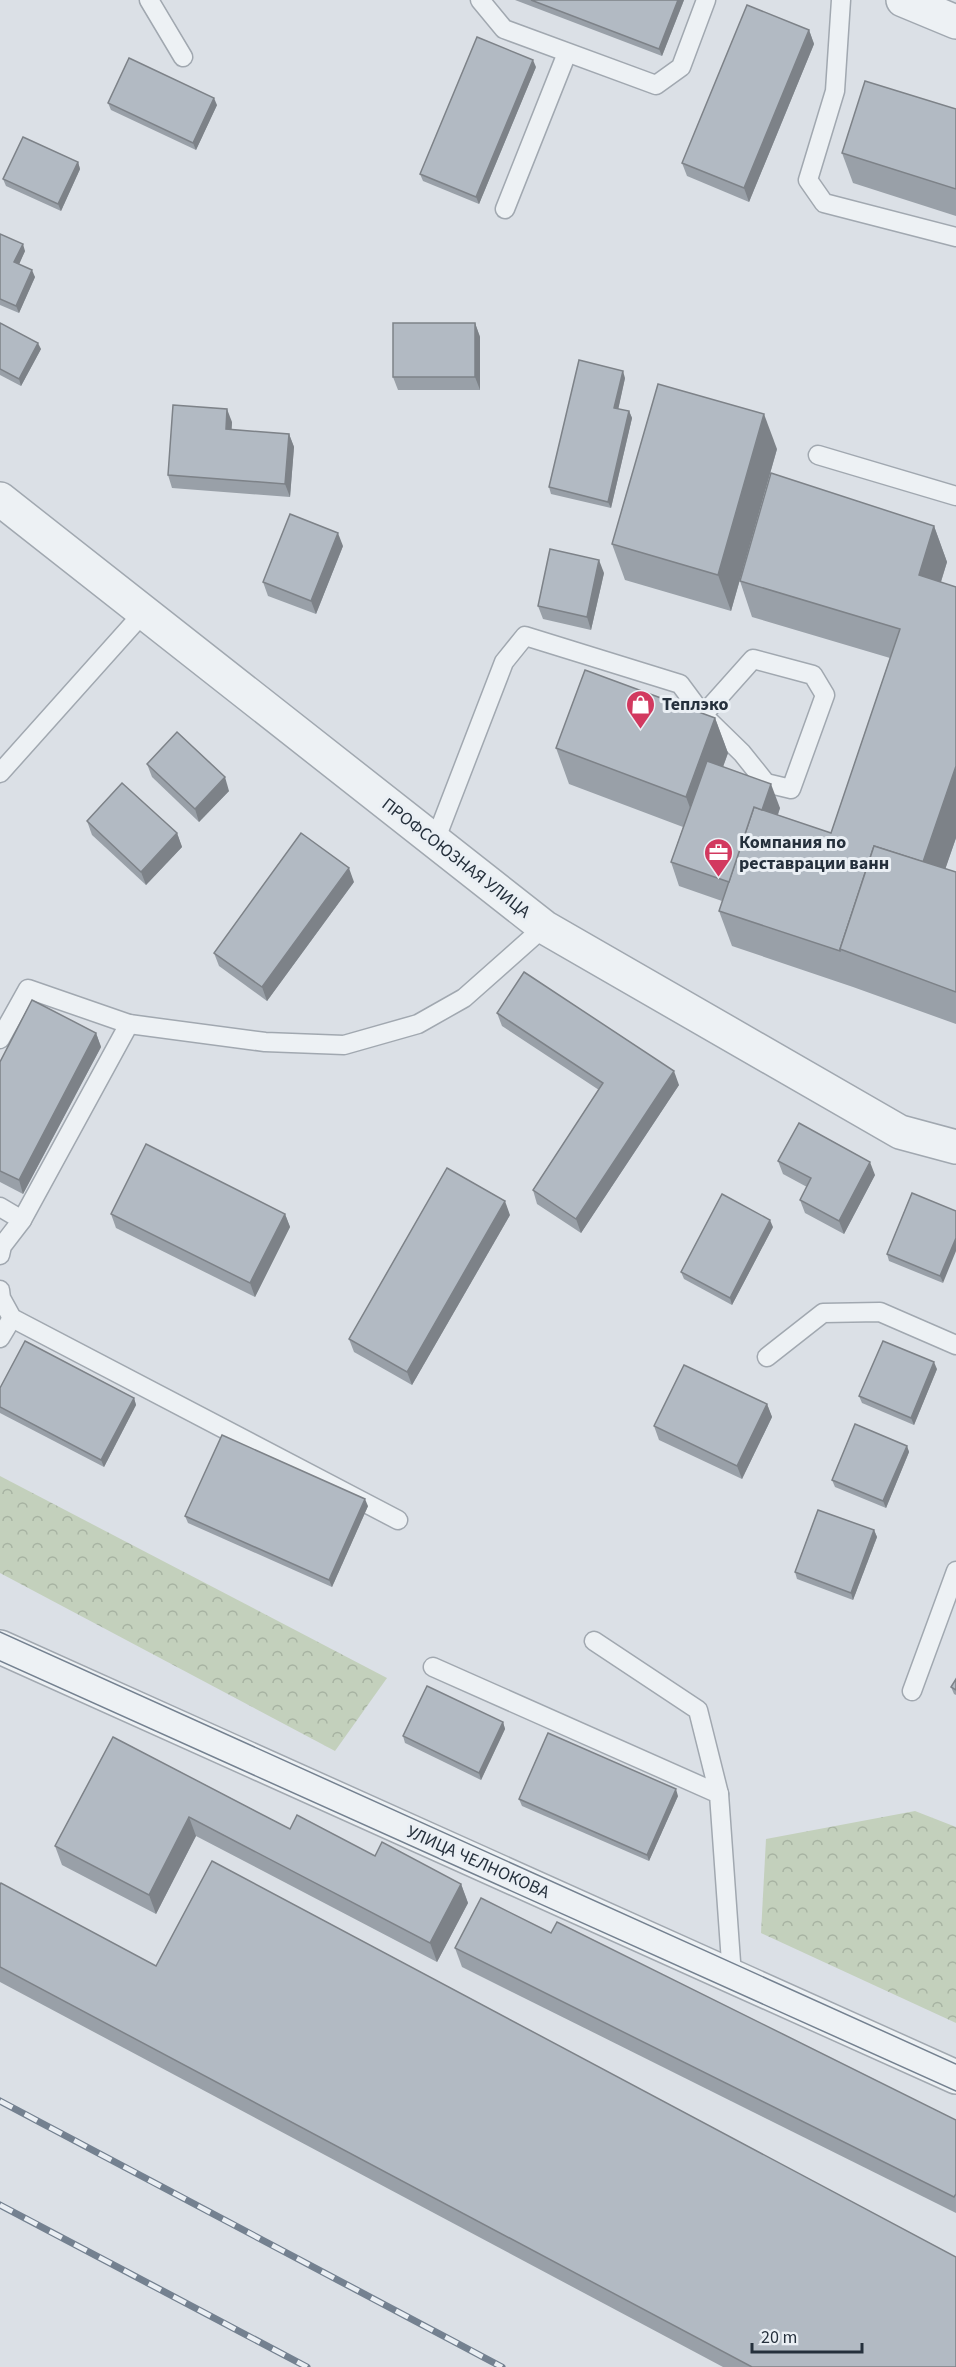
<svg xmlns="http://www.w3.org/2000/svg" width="956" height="2367" viewBox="0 0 956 2367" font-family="'Source Sans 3',sans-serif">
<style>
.park{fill:url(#park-crowns)}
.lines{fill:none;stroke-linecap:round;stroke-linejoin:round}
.service-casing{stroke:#a1a8b0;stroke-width:21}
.minor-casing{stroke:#a1a8b0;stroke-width:36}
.tertiary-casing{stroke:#a1a8b0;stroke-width:36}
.service{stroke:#edf1f4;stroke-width:18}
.minor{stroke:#edf1f4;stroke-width:33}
.tertiary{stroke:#edf1f4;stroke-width:33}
.tram{stroke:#748190;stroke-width:1.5}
.rail-casing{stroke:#748190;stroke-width:7}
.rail{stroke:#eaeff4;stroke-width:4.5;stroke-dasharray:14;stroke-linecap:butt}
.wall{fill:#99a0a8}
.shaded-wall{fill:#7d8288}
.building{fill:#b2bac3;stroke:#7d8288;stroke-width:1.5}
.labels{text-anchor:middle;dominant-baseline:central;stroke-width:6;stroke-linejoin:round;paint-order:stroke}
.poi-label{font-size:18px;font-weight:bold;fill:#25303c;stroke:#eaeff4;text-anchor:start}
.street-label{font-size:18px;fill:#25303c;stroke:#eaeff4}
</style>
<defs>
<pattern id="park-crowns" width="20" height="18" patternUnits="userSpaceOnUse" patternTransform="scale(1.5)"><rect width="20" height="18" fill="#c3d0bc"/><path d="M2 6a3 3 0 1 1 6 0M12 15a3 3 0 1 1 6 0" fill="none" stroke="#a7b3a2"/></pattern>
</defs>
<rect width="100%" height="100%" fill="#dbe0e6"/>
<!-- park -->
<g class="park">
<path d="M0,1476L387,1678L335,1751L0,1573Z"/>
<path d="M915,1811L956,1827V2023L761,1933L766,1839Z"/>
</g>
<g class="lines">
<defs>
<g id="service">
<path d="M149,0L183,57"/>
<path d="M480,0L504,29L656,85L681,67L706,0"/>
<path d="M841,0L835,91L808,180L824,203L956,237"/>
<path d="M505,209L567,53"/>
<path d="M818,455L956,496"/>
<path d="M0,773L144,612"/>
<path d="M435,841L504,662L525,636L680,684L703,715L742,753L766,783L791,789L825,695L813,675L753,659L703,715"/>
<path d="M0,1039L28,989L129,1024L265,1042L344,1045L418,1024L464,998L544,927"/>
<path d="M0,1207L22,1220L2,1246L0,1255"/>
<path d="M22,1220L129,1024"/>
<path d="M0,1290L1,1298L12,1318L398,1520"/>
<path d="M0,1338L12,1318"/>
<path d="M767,1357L823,1313L880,1312L956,1345"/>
<path d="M594,1641L698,1710L719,1794"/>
<path d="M433,1667L719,1794L732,1976"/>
<path d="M912,1691L956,1571"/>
</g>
<g id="minor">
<path d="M903,0L956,22"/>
<path d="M0,499L544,927L900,1132L956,1147"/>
</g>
<path id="tertiary" d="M0,1647L956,2077"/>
</defs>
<!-- service casing -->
<use href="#service" class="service-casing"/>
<!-- minor casing -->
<use href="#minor" class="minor-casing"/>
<!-- tertiary casing -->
<use href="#tertiary" class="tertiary-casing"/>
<!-- service -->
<use href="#service" class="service"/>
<!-- minor -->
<use href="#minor" class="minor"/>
<!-- tertiary -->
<use href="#tertiary" class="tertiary"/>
<!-- tram -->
<g class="tram">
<path d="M0,1632L956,2064"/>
<path d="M0,1661L956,2091"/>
</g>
<defs>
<g id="rail">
<path d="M0,2101L502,2367"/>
<path d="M0,2205L307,2367"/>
</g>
</defs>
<!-- rail casing -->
<use href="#rail" class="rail-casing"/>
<!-- rail -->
<use href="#rail" class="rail"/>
</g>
<!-- wall -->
<g class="wall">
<path d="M515,0H684L662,56Z"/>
<path d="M809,30L814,44L749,202L687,176L682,163Z"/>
<path d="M536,67L479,204L423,181L420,174Z"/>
<path d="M108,103L217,105L196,150L111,110Z"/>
<path d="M956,109V216L853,183L842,153Z"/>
<path d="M78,162L80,169L61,211L6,186L3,179Z"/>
<path d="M0,234L25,251L19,264L35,277L19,313L0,305Z"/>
<path d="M0,323L41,349L21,386L0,375Z"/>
<path d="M475,323L480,337V390H398L393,377Z"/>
<path d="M625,378L618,409L629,411L632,418L611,508L551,494L549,487Z"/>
<path d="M232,422L231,430L289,434L294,447L290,497L172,488L168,475Z"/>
<path d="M777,449L731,611L625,580L612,544Z"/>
<path d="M934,526L947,562L941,582L956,587V838L945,869L956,872V1024L853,987L732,946L719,911L722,901L679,886L671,862L683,827L569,784L556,748L715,718L728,753L723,767L780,808L778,815L831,833L890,658L752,617L740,581Z"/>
<path d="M343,546L316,614L268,596L263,582Z"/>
<path d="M604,573L591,630L543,619L538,606Z"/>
<path d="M147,764L229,791L199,822L152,777Z"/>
<path d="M87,821L177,833L182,847L146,885L92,835Z"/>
<path d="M354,882L267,1001L219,966L214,953Z"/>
<path d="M497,1013L679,1085L581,1233L537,1204L533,1190L599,1090L502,1026Z"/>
<path d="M96,1033L101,1047L23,1194L0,1182V1062Z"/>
<path d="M778,1161L875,1175L844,1234L805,1213L800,1200L807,1187L783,1174Z"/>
<path d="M912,1193L943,1283L889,1261L887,1254Z"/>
<path d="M111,1214H285L290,1227L255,1297L116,1228Z"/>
<path d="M510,1215L412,1385L354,1352L349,1339Z"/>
<path d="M773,1227L732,1305L684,1279L681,1272Z"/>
<path d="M937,1369L914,1425L862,1403L859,1396Z"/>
<path d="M0,1388L134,1398L136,1405L104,1467L0,1413Z"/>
<path d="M767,1404L772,1417L742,1479L659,1440L654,1426Z"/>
<path d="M907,1446L909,1452L886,1508L835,1487L832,1480Z"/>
<path d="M368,1506L332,1587L188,1523L185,1516Z"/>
<path d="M874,1530L877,1537L853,1600L797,1579L795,1572Z"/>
<path d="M956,1679V1695L954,1694L951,1687Z"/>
<path d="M503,1722L505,1729L481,1780L405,1743L403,1736Z"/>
<path d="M113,1737L290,1829L461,1884L468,1903L437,1962L196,1836L156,1914L62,1865L55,1846Z"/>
<path d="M678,1796L649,1861L522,1806L519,1799Z"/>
<path d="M0,1885L156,1966L956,2367H723L0,1982Z"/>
<path d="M455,1948L956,2120V2213L462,1967Z"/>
</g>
<!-- shaded-wall -->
<g class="shaded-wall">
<path d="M678,0H684L662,56L659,49Z"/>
<path d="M809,30L814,44L749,202L744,188Z"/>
<path d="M533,60L536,67L479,204L476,197Z"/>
<path d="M214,98L217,105L196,150L193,143Z"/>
<path d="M78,162L80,169L61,211L58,204Z"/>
<path d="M23,244L25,251L17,269L14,262Z"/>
<path d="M32,270L35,277L19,313L16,306Z"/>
<path d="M475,323L480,337V390L475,377Z"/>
<path d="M38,343L41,349L21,386L19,379Z"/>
<path d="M623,371L625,378L617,415L614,408Z"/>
<path d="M227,409L232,422L231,443L226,429Z"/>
<path d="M629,411L632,418L611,508L608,502Z"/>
<path d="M764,414L777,449L731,611L718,575Z"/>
<path d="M289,434L294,447L290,497L285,484Z"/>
<path d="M934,526L947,562L932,610L919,575Z"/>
<path d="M338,533L343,546L316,614L311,601Z"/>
<path d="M599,560L604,573L591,630L587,617Z"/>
<path d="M715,718L728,753L699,832L686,797Z"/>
<path d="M956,766V838L935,899L922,863Z"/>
<path d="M225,777L229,791L199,822L195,809Z"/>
<path d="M771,784L780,808L743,909L735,885Z"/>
<path d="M177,833L182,847L146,885L141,872Z"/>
<path d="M349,868L354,882L267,1001L262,987Z"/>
<path d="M96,1033L101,1047L23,1194L19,1180Z"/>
<path d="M674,1071L679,1085L581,1233L576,1219Z"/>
<path d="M870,1162L875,1175L844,1234L839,1221Z"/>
<path d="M505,1201L510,1215L412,1385L407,1372Z"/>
<path d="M285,1214L290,1227L255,1297L250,1283Z"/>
<path d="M770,1220L773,1227L732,1305L730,1298Z"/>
<path d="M956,1238V1251L943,1283L940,1276Z"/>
<path d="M934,1362L937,1369L914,1425L911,1418Z"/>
<path d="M134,1398L136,1405L104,1467L101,1460Z"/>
<path d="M767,1404L772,1417L742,1479L737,1466Z"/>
<path d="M907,1446L909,1452L886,1508L883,1501Z"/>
<path d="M365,1499L368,1506L332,1587L329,1580Z"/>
<path d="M874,1530L877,1537L853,1600L851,1593Z"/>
<path d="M503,1722L505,1729L481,1780L479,1773Z"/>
<path d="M676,1789L678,1796L649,1861L647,1855Z"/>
<path d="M189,1817L196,1836L156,1914L149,1895Z"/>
<path d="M461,1884L468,1903L437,1962L430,1943Z"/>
</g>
<!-- building -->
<g class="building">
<path d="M531,0H678L659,49Z"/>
<path d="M747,5L809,30L744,188L682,163Z"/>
<path d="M477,37L533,60L476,197L420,174Z"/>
<path d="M129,58L214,98L193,143L108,103Z"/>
<path d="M865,81L956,109V189L842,153Z"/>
<path d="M23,137L78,162L58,204L3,179Z"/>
<path d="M0,234L23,244L14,262L32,270L16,306L0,299Z"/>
<path d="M0,323L38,343L19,379L0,369Z"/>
<rect x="393" y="323" width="82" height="54"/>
<path d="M579,360L623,371L614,408L629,411L608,502L549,487Z"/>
<path d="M658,384L764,414L718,575L612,544Z"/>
<path d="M173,405L227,409L226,429L289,434L285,484L168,475Z"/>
<path d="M771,473L934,526L919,575L956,587V766L923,862L874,846L840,949V951L719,911L754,807L831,833L900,629L740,581Z"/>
<path d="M290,514L338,533L311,601L263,582Z"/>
<path d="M550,549L599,560L587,617L538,606Z"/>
<path d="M585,670L715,718L686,797L556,748Z"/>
<path d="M177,732L225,777L195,809L147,764Z"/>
<path d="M707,761L771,784L762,810L754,807L729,882L671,862Z"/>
<path d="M122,783L177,833L141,872L87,821Z"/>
<path d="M301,833L349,868L262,987L214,953Z"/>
<path d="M874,846L956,872V992L840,949Z"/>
<path d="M524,972L674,1071L576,1219L533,1190L603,1083L497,1013Z"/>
<path d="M32,1000L96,1033L19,1180L0,1171V1062Z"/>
<path d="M799,1123L870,1162L839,1221L800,1200L811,1178L778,1161Z"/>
<path d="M146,1144L285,1214L250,1283L111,1214Z"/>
<path d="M447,1168L505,1201L407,1372L349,1339Z"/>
<path d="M912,1193L956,1211V1238L940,1276L887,1254Z"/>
<path d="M722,1194L770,1220L730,1298L681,1272Z"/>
<path d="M25,1341L134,1398L101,1460L0,1407V1388Z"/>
<path d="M883,1341L934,1362L911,1418L859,1396Z"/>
<path d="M684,1365L767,1404L737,1466L654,1426Z"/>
<path d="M855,1424L907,1446L883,1501L832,1480Z"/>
<path d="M222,1435L365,1499L329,1580L185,1516Z"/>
<path d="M818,1510L874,1530L851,1593L795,1572Z"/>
<path d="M956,1679V1690L951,1687Z"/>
<path d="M427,1686L503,1722L479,1773L403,1736Z"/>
<path d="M548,1733L676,1789L647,1855L519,1799Z"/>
<path d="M113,1737L290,1829L297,1815L375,1856L382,1842L461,1884L430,1943L189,1817L149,1895L55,1846Z"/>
<path d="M212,1861L956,2257V2367H752L0,1967V1885L1,1883L156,1966Z"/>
<path d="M481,1898L551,1933L557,1922L956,2120V2194L954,2197L455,1948Z"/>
</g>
<!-- icons -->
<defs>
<symbol id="shop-pin" viewBox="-11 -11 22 30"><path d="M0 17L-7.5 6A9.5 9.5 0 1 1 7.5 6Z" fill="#d2395f" stroke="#eaeff4"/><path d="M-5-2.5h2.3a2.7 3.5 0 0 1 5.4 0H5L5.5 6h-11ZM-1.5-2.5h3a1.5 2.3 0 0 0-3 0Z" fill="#fff"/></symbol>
<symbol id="office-pin" viewBox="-11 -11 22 30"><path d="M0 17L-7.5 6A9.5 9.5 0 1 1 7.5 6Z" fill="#d2395f" stroke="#eaeff4"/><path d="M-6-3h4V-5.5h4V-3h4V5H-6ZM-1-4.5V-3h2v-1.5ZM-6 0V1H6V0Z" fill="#fff"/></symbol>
</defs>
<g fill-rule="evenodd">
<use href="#shop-pin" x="624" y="688" width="33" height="45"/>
<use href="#office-pin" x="702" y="836" width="33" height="45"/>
</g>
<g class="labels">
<!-- poi labels -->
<g class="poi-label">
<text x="662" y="704">Теплэко</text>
<text x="739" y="842">Компания по<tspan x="739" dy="21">реставрации ванн</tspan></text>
</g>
<!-- street labels -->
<g class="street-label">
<text transform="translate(456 858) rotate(38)">ПРОФСОЮЗНАЯ УЛИЦА</text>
<text transform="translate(478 1862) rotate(24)">УЛИЦА ЧЕЛНОКОВА</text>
</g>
</g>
<!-- scale -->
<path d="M752 2343v9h110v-9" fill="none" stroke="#25303c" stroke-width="3"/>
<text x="761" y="2343" font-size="18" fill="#25303c" stroke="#eaeff4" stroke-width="4.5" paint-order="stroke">20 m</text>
</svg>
